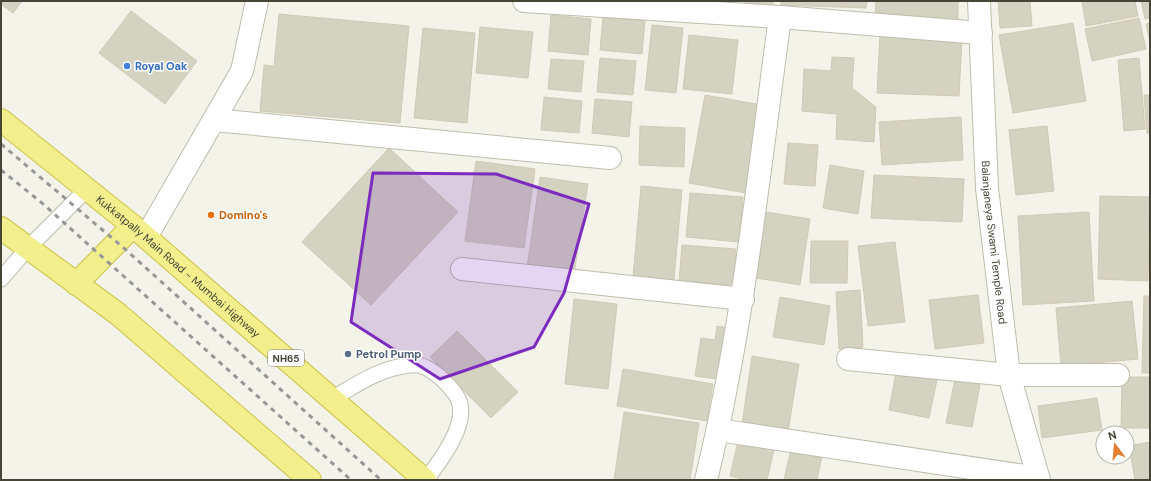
<svg xmlns="http://www.w3.org/2000/svg" width="1151" height="481" viewBox="0 0 1151 481" font-family="'DM Sans',sans-serif">
<style>
.building{fill:#d4d2c0;stroke:#cecbb4}
.lines{fill:none;stroke-linecap:round;stroke-linejoin:round}
.service-casing{stroke:#bebdad;stroke-width:17}
.minor-casing{stroke:#bebdad;stroke-width:24}
.trunk-casing{stroke:#cec349;stroke-width:24}
.service{stroke:#fff;stroke-width:15}
.minor{stroke:#fff;stroke-width:22}
.trunk{stroke:#f2ef8c;stroke-width:22}
.rail{stroke:#979797;stroke-width:3;stroke-dasharray:5 5;stroke-linecap:butt}
.marked{fill:#7b2cbf;fill-opacity:0.2;stroke:#7b2cbf;stroke-width:3;stroke-linejoin:round}
.shop-dot{fill:#3f7fe0;stroke:#fff;stroke-width:1.5}
.food-dot{fill:#e8710a;stroke:#fff;stroke-width:1.5}
.service-dot{fill:#5c6f8a;stroke:#fff;stroke-width:1.5}
.labels{text-anchor:middle;dominant-baseline:central;stroke-width:3;stroke-linejoin:round;paint-order:stroke}
.shield{fill:#fff;stroke:#7e7d74;stroke-width:1}
.shield-label{font-size:10px;font-weight:bold;fill:#464538}
.shop-label{font-size:11px;font-weight:bold;fill:#366cbe;stroke:#fff;text-anchor:start}
.food-label{font-size:11px;font-weight:bold;fill:#c56008;stroke:#fff;text-anchor:start}
.street-label{font-size:11px;fill:#464538;stroke:#fff}
.service-label{font-size:11px;font-weight:bold;fill:#4e5e75;stroke:#fff;text-anchor:start}
</style>
<rect width="100%" height="100%" fill="#f3f3ea"/>
<!-- building -->
<g class="building">
<path d="M1,1H22L13,13L1,4Z"/>
<path d="M745,1H773V9L744,7Z"/>
<path d="M781,1H867L866,8L781,5Z"/>
<path d="M876,1H958V23L875,20Z"/>
<path d="M998,1H1030L1032,26L1000,28Z"/>
<path d="M1082,1H1135L1138,16L1086,26Z"/>
<path d="M1141,1H1150V18L1145,19Z"/>
<path d="M131,11L197,61L165,104L99,53Z"/>
<path d="M279,14L409,26L400,123L260,111L264,65L274,66Z"/>
<path d="M551,15L591,19L588,55L548,51Z"/>
<path d="M603,17L645,21L642,54L600,50Z"/>
<path d="M1139,18L1146,49L1092,61L1085,29Z"/>
<path d="M1073,23L1086,101L1013,113L999,35Z"/>
<path d="M1150,23V42L1146,24Z"/>
<path d="M652,25L683,28L676,93L645,90Z"/>
<path d="M480,27L533,32L528,78L476,73Z"/>
<path d="M423,28L475,33L467,123L414,118Z"/>
<path d="M689,35L738,40L732,94L683,89Z"/>
<path d="M880,35L962,38L959,96L877,93Z"/>
<path d="M832,57L854,58L852,88L876,107L874,142L836,139L837,114L802,111L804,69L831,71Z"/>
<path d="M600,58L636,61L633,95L597,92Z"/>
<path d="M1139,58L1145,129L1124,131L1118,60Z"/>
<path d="M551,59L584,61L581,92L548,89Z"/>
<path d="M705,95L762,105L746,193L689,183Z"/>
<path d="M1144,95H1150V133H1147Z"/>
<path d="M544,97L582,101L579,133L541,130Z"/>
<path d="M595,99L632,102L629,137L592,133Z"/>
<path d="M961,117L963,160L882,165L879,122Z"/>
<path d="M640,126L685,128L684,167L639,165Z"/>
<path d="M1047,126L1054,191L1016,195L1009,130Z"/>
<path d="M788,143L818,145L815,186L784,184Z"/>
<path d="M389,148L458,212L371,305L302,242Z"/>
<path d="M476,161L535,169L524,248L465,241Z"/>
<path d="M830,165L864,171L858,214L823,208Z"/>
<path d="M874,175L964,179L962,222L871,218Z"/>
<path d="M540,177L588,184L574,274L527,268Z"/>
<path d="M641,186L682,190L674,280L633,277Z"/>
<path d="M690,193L743,197L739,242L686,237Z"/>
<path d="M1100,196L1150,197L1148,281L1098,279Z"/>
<path d="M766,212L810,219L800,285L756,278Z"/>
<path d="M1089,212L1094,301L1023,305L1018,216Z"/>
<path d="M811,241H848L847,283H810Z"/>
<path d="M895,242L905,322L868,326L858,246Z"/>
<path d="M682,245L736,249L733,285L679,281Z"/>
<path d="M860,290L863,347L839,349L836,292Z"/>
<path d="M978,295L984,343L935,349L929,300Z"/>
<path d="M1144,296H1150V373H1142Z"/>
<path d="M780,297L830,306L824,345L773,337Z"/>
<path d="M574,299L617,304L608,389L565,384Z"/>
<path d="M1132,301L1138,359L1061,366L1056,308Z"/>
<path d="M717,326L733,329L725,380L695,376L701,338L715,340Z"/>
<path d="M457,331L518,392L491,418L430,357Z"/>
<path d="M752,356L799,364L787,438L741,431Z"/>
<path d="M623,369L713,384L707,421L617,406Z"/>
<path d="M896,372L937,380L929,418L889,410Z"/>
<path d="M1122,377H1150V428H1121Z"/>
<path d="M955,379L980,385L972,427L946,423Z"/>
<path d="M1097,398L1102,430L1042,438L1038,406Z"/>
<path d="M624,412L699,423L690,480H614Z"/>
<path d="M739,437L775,445L767,480H746L730,476Z"/>
<path d="M1150,442V480H1135L1129,446Z"/>
<path d="M791,449L822,456L817,480H784Z"/>
</g>
<g class="lines">
<defs>
<g id="service">
<path d="M1,279L27,249L87,189"/>
<path d="M332,399C357,384 380,368 410,365C422,363 431,370 440,377C446,383 456,392 459,401C468,425 440,461 426,480"/>
</g>
<g id="minor">
<path d="M524,1L780,17L981,33"/>
<path id="s1" d="M979,1L987,188L1009,375L1039,480"/>
<path d="M214,120L610,158"/>
<path d="M146,237L242,71L257,1"/>
<path d="M462,269L743,299"/>
<path d="M848,359L1009,375H1118"/>
<path d="M718,430L1038,478"/>
<path d="M706,480C743,328 759,172 780,17"/>
</g>
<g id="trunk">
<path id="s2" d="M1,120L133,226L425,480"/>
<path d="M1,228L118,314L310,480"/>
<path d="M76,284L133,226"/>
</g>
</defs>
<!-- service casing -->
<use href="#service" class="service-casing"/>
<!-- minor casing -->
<use href="#minor" class="minor-casing"/>
<!-- trunk casing -->
<use href="#trunk" class="trunk-casing"/>
<!-- service -->
<use href="#service" class="service"/>
<!-- minor -->
<use href="#minor" class="minor"/>
<!-- trunk -->
<use href="#trunk" class="trunk"/>
<!-- rail -->
<g class="rail">
<path d="M1,144L125,249L381,480"/>
<path d="M1,170L42,203L351,480"/>
</g>
</g>
<!-- marked area -->
<path class="marked" d="M373,173L496,174L589,204L564,293L534,347L440,379L351,322Z"/>
<!-- markers -->
<circle class="shop-dot" cx="127" cy="66" r="4"/>
<circle class="food-dot" cx="211" cy="215" r="4"/>
<circle class="service-dot" cx="348" cy="354" r="4"/>
<g class="labels">
<!-- shield labels -->
<rect class="shield" x="268" y="350" width="36" height="16" rx="3"/>
<g class="shield-label">
<text x="286" y="358">NH65</text>
</g>
<!-- shop labels -->
<g class="shop-label">
<text x="135" y="66">Royal Oak</text>
</g>
<!-- food labels -->
<g class="food-label">
<text x="219" y="215">Domino's</text>
</g>
<!-- street labels -->
<g class="street-label">
<text stroke="none"><textPath href="#s1" startOffset="242">Balanjaneya Swami Temple Road</textPath></text>
<text stroke="none"><textPath href="#s2" startOffset="230">Kukkatpally Main Road - Mumbai Highway</textPath></text>
</g>
<!-- service labels -->
<g class="service-label">
<text x="356" y="354">Petrol Pump</text>
</g>
</g>
<!-- border -->
<rect width="1151" height="481" fill="none" stroke="#464538" stroke-width="4"/>
<!-- north arrow -->
<g transform="translate(1115 445) rotate(344)"><circle r="19" fill="#ffffff" stroke="#b5b5af"/>
<path d="M0-3L7 15L0 10L-7 15Z" fill="#e47f2f"/>
<text y="-6" font-size="11" font-weight="bold" text-anchor="middle" fill="#464538">N</text>
</g>
</svg>
